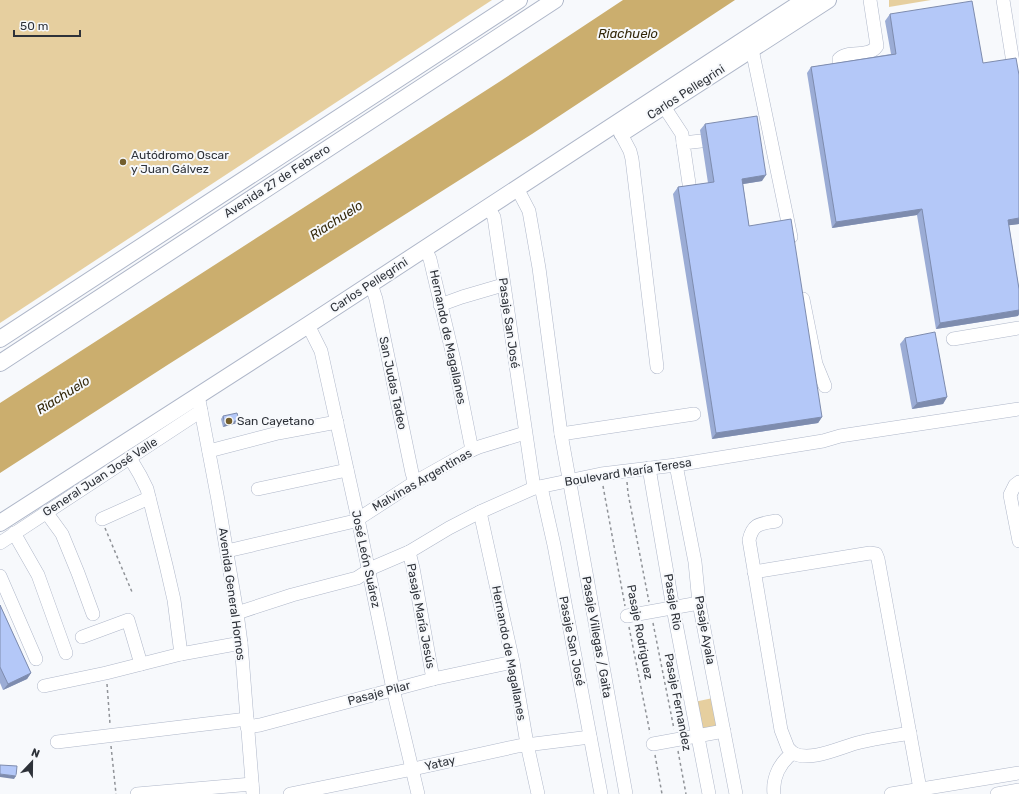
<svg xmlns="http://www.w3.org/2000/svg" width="1019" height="794" viewBox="0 0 1019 794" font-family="Rubik,sans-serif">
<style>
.green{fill:#e6cf9f}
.water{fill:#cbae6e}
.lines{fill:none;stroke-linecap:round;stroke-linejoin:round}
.minor-casing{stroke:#afb7c9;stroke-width:14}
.major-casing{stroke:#afb7c9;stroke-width:18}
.path{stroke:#909398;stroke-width:1.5;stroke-dasharray:3 3;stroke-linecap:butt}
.minor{stroke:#fff;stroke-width:13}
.major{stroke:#fff;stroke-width:16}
.wall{fill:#9bacd5}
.shaded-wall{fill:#7e8cae}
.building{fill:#b4c8f8;stroke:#7e8cae}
.poi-dot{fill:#735e2d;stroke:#f7f9fc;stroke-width:1.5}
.labels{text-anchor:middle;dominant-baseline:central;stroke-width:4;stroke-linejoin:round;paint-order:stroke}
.street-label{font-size:12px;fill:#2e3239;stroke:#f7f9fc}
.poi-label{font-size:12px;fill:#2e3239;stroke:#f7f9fc;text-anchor:start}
.water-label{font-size:13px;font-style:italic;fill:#34280a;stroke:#f7f9fc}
</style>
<rect width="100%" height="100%" fill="#f7f9fc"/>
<!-- green -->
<g class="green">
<path d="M0,0H492L0,323Z"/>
<path d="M889,0H931L889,7Z"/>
<path d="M713,698L719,728L700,731L694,702Z"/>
</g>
<!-- water -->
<path class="water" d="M623,0H735L532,134L169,364L0,473V403L499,82Z"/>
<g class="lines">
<defs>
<g id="minor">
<path d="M1003,0L1019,100"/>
<path d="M748,42L752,49L791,237"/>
<path d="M839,66V59C849,49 868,59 877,46L870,0"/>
<path d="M659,99L682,134L683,143"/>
<path d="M621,134L630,151L632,159L657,367"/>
<path d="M517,188L529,211L539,268L561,434L626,794"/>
<path d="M691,197L683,143L719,139"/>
<path d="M488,207L494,217L534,488"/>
<path d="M425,248L430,259L454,360L472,450"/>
<path d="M371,284L376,299L412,473L415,482"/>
<path d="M803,299L816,364L825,386"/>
<path d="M440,305L462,297L503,285"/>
<path d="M308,325L321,351L358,519L393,689L418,794"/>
<path d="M953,339L1019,328"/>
<path d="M198,395L218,500L237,613L241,643L253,794"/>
<path d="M561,434L694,414"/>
<path d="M209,451L278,433L337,422"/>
<path d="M130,458L140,475L147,489L166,565L174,600L181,654"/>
<path d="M676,465L695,562L699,603L736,794"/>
<path d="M649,468L673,608L709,794"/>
<path d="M1019,482L1015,485L1010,495L1019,541"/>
<path d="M541,487L554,545L601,794"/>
<path d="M258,489L347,470"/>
<path d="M46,512L62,534L78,573L93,614"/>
<path d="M480,512L513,662L527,744L538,794"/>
<path d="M102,519L149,498"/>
<path d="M14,533L38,575L66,653"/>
<path d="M0,543L201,411"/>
<path d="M227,551L355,521L415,482L472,450L479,447L525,433"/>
<path d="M409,552L413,568L433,679"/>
<path d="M754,572L870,553L876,554L878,559L920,789"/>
<path d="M0,576L36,659"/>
<path d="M237,613L292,595L357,578L374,567L409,552L449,528L480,512L534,488L601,474L676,465L823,441L840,436L1019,409"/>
<path d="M627,616L699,603"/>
<path d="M82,637L128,620L141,664"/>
<path d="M44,686L106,673L181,654L241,643"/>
<path d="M247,727L260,725L433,679L513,662"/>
<path d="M57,742L247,719"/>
<path d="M653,744L724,731"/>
<path d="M793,753C811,763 842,746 861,742C877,738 894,736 910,733"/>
<path d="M137,794L252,784"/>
<path d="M290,794L413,769L518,746L590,737"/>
<path d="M774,794C772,778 780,762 793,753L788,748L781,730L749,540C753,523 760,524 776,521"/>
<path d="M891,794L1019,773"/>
<path d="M997,794L1019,790"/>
</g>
<g id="major">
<path d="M622,133L828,0"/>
<path d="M0,339L519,0"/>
<path d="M0,363L555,0"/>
<path d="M0,523L308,325L805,0"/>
</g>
</defs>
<!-- minor casing -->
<use href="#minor" class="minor-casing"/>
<!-- major casing -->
<use href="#major" class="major-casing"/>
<!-- path -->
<g class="path">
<path d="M627,482L628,493L649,602"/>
<path d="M603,486L625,606"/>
<path d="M105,528L132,592"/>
<path d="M653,623L674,729"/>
<path d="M629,627L650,733"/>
<path d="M107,684L110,724"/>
<path d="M111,746L116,794"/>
<path d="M678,751L686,794"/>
<path d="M655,755L662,794"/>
</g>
<!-- minor -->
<use href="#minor" class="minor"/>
<!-- major -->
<use href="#major" class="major"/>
</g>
<!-- wall -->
<g class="wall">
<path d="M890,14L983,63L1019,224L1009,225L1019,289V314L1018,316L936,329L917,215L832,228L807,73L811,67L891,54L885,21Z"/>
<path d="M705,124L762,181L743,184L749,226L822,417L818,423L712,439L673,194L678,187L708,183L700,130Z"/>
<path d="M905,338L947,397L943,404L912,409L900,344Z"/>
<path d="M223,416L237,423L223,427L221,419Z"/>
<path d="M0,605L31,673L27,679L3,690L0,683Z"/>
</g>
<!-- shaded-wall -->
<g class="shaded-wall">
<path d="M766,175L762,181L737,185L742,179Z"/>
<path d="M922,209L917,215L832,228L836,222Z"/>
<path d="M1019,218V224L1003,226L1008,220Z"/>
<path d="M1019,310V314L1018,316L936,329L940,323Z"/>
<path d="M947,397L943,404L912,409L917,403Z"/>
<path d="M822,417L818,423L712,439L716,433Z"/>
<path d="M239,420L237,423L223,427L225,424Z"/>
<path d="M31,673L27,679L3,690L8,684Z"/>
<path d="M0,774L16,776L14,779L0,777Z"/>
</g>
<!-- building -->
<g class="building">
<path d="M972,1L983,63L1016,58L1019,75V218L1008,220L1019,289V310L940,323L922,209L836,222L811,67L896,54L890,14Z"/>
<path d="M757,116L766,175L742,179L749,226L791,219L822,417L716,433L678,187L714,182L705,124Z"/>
<path d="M935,332L947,397L917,403L905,338Z"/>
<path d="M237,413L239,420L225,424L223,416Z"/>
<path d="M0,605L31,673L8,684L0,667Z"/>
<path d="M0,765L17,766L16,776L0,774Z"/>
</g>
<!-- markers -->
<g class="poi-dot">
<circle cx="123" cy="162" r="4"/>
<circle cx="229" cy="421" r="4"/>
</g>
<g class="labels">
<!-- street labels -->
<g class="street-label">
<text transform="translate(686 92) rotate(-33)">Carlos Pellegrini</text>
<text transform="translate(277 181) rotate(-33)">Avenida 27 de Febrero</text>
<text transform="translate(369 285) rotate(-33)">Carlos Pellegrini</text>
<text transform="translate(509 323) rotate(82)">Pasaje San José</text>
<text transform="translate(448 337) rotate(78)">Hernando de Magallanes</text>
<text transform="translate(393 383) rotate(78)">San Judas Tadeo</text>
<text transform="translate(628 472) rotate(-9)">Boulevard María Teresa</text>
<text transform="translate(100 477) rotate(-33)">General Juan José Valle</text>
<text transform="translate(422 480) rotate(-30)">Malvinas Argentinas</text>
<text transform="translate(366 559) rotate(78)">José León Suárez</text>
<text transform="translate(232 594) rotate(82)">Avenida General Hornos</text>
<text transform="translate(673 602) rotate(80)">Pasaje Rio</text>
<text transform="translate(421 616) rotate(79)">Pasaje María Jesús</text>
<text transform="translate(705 630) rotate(80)">Pasaje Ayala</text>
<text transform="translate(640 632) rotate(79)">Pasaje Rodriguez</text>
<text transform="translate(597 637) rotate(80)">Pasaje Villegas / Gaita</text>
<text transform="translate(572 641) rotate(79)">Pasaje San José</text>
<text transform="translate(509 653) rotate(79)">Hernando de Magallanes</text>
<text transform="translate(379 693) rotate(-15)">Pasaje Pilar</text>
<text transform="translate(678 702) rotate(79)">Pasaje Fernandez</text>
<text transform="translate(440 763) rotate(-13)">Yatay</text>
</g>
<!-- poi labels -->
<g class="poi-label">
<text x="131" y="155">Autódromo Oscar<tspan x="131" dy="14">y Juan Gálvez</tspan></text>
<text x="237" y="421">San Cayetano</text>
</g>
<!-- water labels -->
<g class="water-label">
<text x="628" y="33">Riachuelo</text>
<text transform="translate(336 220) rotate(-33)">Riachuelo</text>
<text transform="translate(63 395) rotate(-32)">Riachuelo</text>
</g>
</g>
<!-- north arrow -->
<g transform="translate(32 762) rotate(22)" stroke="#f7f9fc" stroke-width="3" paint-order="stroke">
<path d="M0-3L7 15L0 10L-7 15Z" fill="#2e3239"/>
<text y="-6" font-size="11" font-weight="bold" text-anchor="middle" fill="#2e3239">N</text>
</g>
<!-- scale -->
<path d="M14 30v6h66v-6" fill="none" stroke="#2e3239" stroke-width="2"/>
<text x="20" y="30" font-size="12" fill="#2e3239" stroke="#f7f9fc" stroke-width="3" paint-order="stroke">50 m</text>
</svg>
